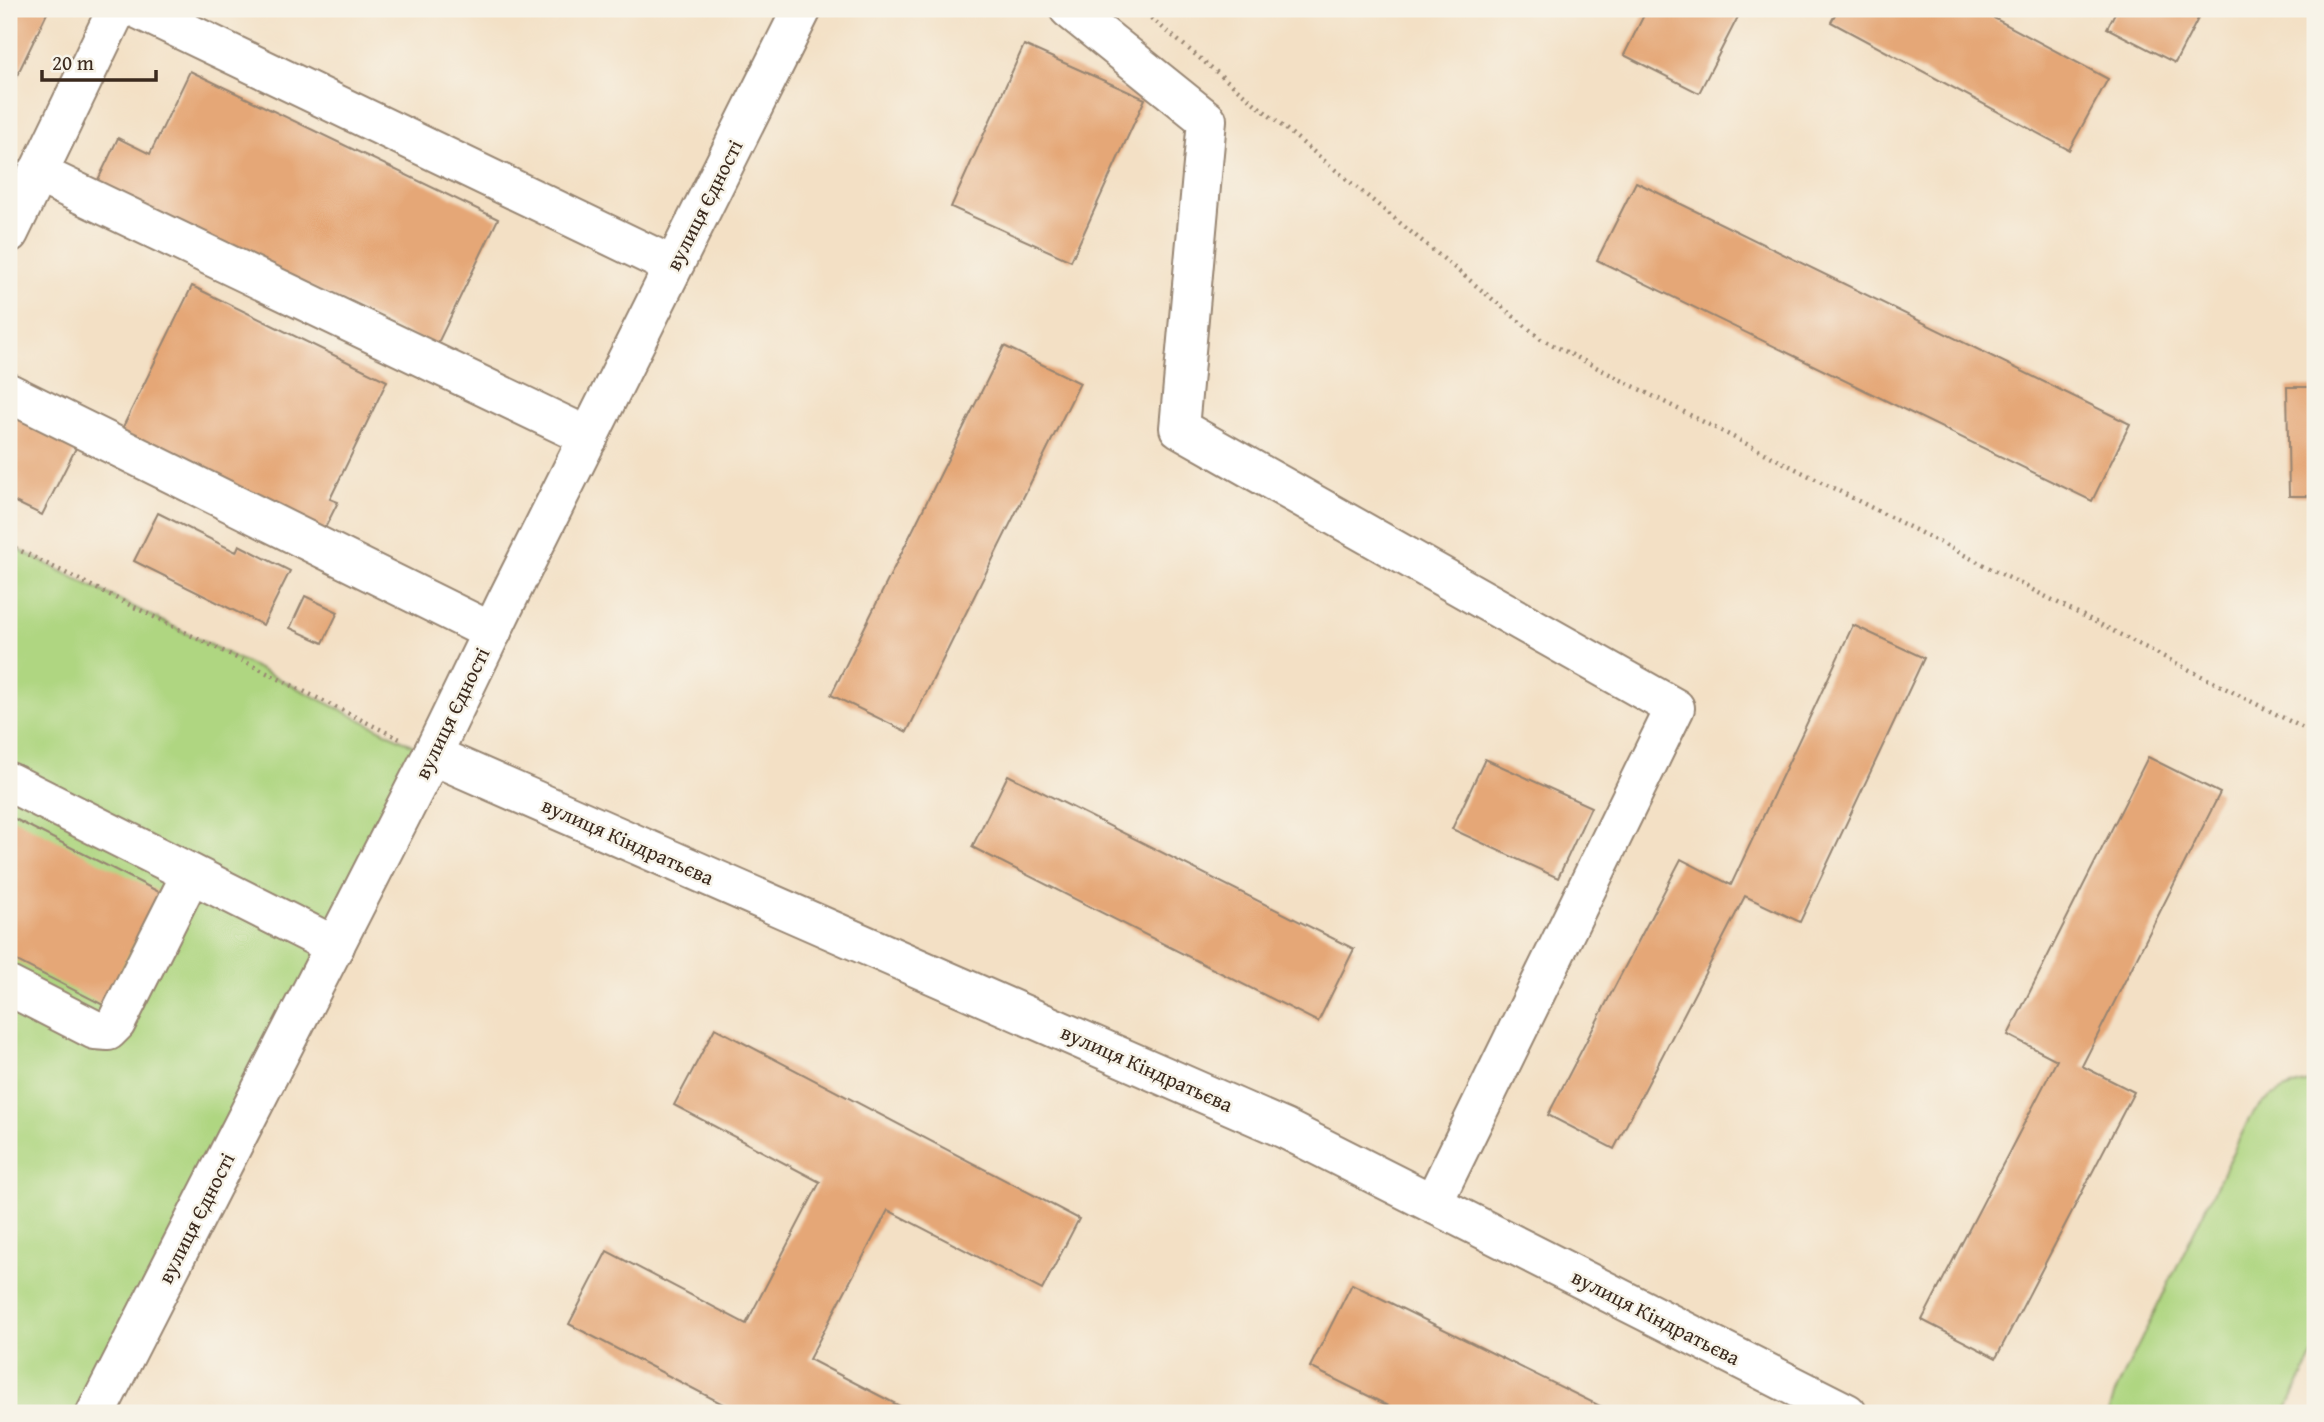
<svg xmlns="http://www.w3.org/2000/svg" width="2324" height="1422" viewBox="0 0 2324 1422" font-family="'Gentium Book Plus',serif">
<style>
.green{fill:#afd681;stroke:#758050;stroke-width:2}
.building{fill:#e5a777}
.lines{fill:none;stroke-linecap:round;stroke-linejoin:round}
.minor-casing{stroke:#978572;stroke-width:42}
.path{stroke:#978572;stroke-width:4.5;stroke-dasharray:2 5;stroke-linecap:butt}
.minor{stroke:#fff;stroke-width:38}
.labels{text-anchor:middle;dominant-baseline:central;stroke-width:5;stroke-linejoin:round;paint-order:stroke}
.street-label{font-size:21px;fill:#3b2a1e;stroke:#f7f3e8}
</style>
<rect width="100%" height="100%" fill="#f7f3e8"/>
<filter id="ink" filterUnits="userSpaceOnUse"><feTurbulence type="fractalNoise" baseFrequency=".0143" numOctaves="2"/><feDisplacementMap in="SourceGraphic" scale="14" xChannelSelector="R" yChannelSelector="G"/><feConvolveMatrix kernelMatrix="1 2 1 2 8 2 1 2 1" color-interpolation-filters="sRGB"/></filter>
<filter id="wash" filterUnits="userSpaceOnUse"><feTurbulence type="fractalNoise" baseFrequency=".00686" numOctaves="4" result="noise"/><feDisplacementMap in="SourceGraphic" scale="28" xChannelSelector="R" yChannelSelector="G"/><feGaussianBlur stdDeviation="1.57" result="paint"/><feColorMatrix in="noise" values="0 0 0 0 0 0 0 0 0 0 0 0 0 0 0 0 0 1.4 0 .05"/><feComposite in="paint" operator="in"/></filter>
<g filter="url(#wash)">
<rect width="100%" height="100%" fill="#f3e0c5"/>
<!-- green -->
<g class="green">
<path d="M9,545L432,755L97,1413H9Z"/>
<path d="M2315,1081V1351L2285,1413H2109L2114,1395L2249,1119C2267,1095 2286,1086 2315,1081Z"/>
</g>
<g id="blocks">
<!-- building -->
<g class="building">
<path d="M9,9H49L9,92Z"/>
<path d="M1647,9H1742L1699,93L1624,55Z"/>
<path d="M1838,9H1977L2108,79L2069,150L1831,22Z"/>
<path d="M2117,9H2203L2175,63L2107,28Z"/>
<path d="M1024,45L1145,99L1071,261L951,207Z"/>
<path d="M190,71L498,219L436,347L96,184L118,138L150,154Z"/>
<path d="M1636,182L2130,424L2092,501L1597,260Z"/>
<path d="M192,286L387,381L330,499L338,502L323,532L120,433Z"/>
<path d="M1004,346L1080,383L907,732L831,695Z"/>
<path d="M2287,387H2315V496H2289Z"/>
<path d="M9,412L77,446L42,515L9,499Z"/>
<path d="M158,513L236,552L239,545L290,571L263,625L134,561Z"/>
<path d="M305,596L338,612L323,643L290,628Z"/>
<path d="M1853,625L1924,658L1800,922L1745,896L1614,1149L1548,1115L1681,859L1731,885Z"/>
<path d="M2148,757L2220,793L2082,1066L2134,1092L1996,1358L1922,1320L2057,1060L2008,1035Z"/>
<path d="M1485,759L1591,807L1558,878L1452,829Z"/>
<path d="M1008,775L1354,949L1318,1022L972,847Z"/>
<path d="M9,816L161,893L103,1005L9,957Z"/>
<path d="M715,1028L1079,1219L1042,1290L888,1210L809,1359L913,1413H740L569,1324L607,1251L746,1324L820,1182L674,1105Z"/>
<path d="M1352,1284L1614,1413H1403L1310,1367Z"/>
</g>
</g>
</g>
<g filter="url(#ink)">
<use href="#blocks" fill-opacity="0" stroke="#978572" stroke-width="2"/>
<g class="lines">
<defs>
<g id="minor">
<path d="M138,9L673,266"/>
<path d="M1069,9L1207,120L1179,428L1675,708L1433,1203"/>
<path d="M37,173L589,437"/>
<path d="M9,233L117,9"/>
<path d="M9,393L492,632"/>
<path d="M432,755L1285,1129L1847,1413"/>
<path d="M9,782L335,946"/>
<path d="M9,986L95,1030L108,1031L116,1023L191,874"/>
<path d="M96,1413L432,755L508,598L802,9"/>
</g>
</defs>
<!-- minor casing -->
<use href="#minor" class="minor-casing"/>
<!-- path -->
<g class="path">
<path d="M1140,9L1541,339L2315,734"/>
<path d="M9,545L400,739"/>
</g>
<!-- minor -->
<use href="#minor" class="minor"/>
</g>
</g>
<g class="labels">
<!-- street labels -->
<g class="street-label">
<text transform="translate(704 205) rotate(-63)">вулиця Єдності</text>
<text transform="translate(452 713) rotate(-64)">вулиця Єдності</text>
<text transform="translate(628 841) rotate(24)">вулиця Кіндратьєва</text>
<text transform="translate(1147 1068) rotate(24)">вулиця Кіндратьєва</text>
<text transform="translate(196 1218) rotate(-63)">вулиця Єдності</text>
<text transform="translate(1656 1317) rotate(27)">вулиця Кіндратьєва</text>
</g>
</g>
<!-- margin -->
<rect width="2324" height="1422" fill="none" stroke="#f7f3e8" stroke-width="35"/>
<!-- scale -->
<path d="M42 70v10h114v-10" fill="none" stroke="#3b2a1e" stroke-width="3.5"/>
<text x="52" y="70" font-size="21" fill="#3b2a1e" stroke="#f7f3e8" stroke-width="5" paint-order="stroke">20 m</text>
</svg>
